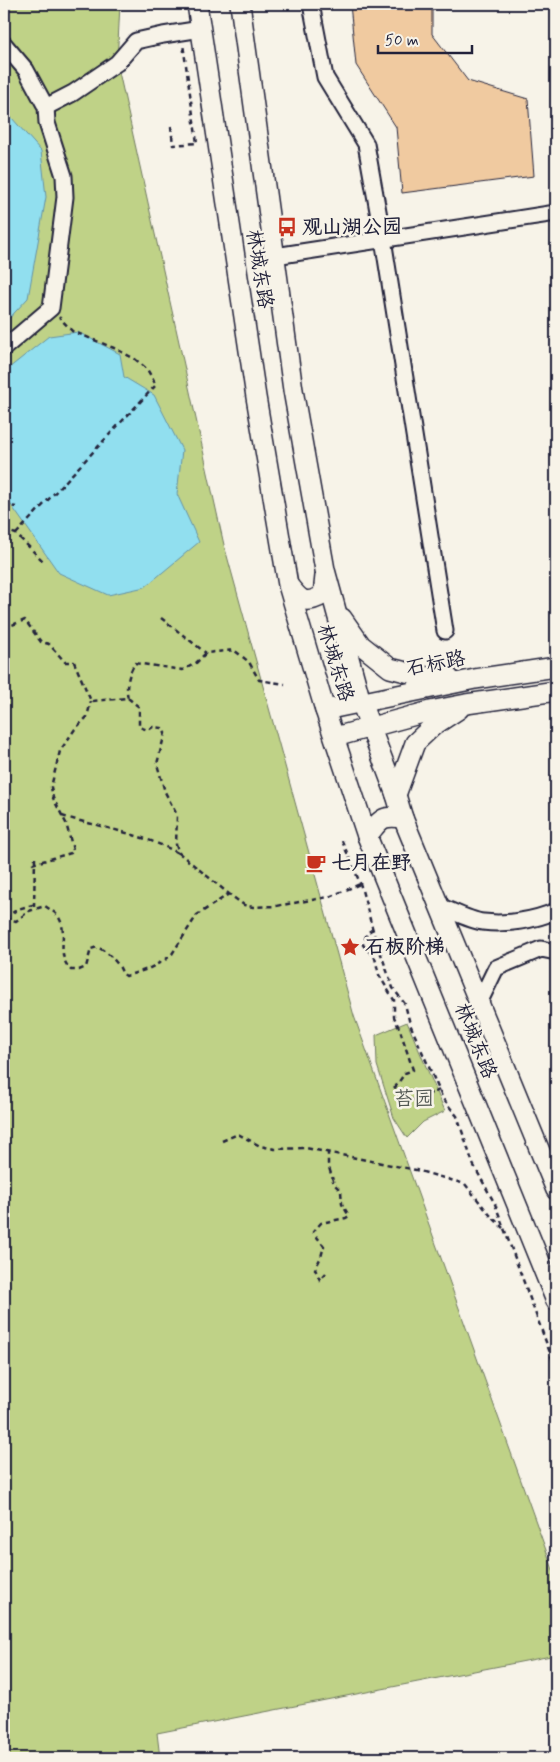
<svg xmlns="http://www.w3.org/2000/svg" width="560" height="1762" viewBox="0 0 560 1762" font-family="Mynerve,'LXGW WenKai TC',sans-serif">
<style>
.green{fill:#bfd287;stroke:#707a61}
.water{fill:#91dfef;stroke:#6593a7}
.building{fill:#f0caa0;stroke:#22223b}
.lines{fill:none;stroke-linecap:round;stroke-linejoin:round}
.minor-casing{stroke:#22223b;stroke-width:19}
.major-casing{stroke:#22223b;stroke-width:22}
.path{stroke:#22223b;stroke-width:2.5;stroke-dasharray:5 4;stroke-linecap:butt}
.minor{stroke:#f7f3e8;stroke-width:15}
.major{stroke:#f7f3e8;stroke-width:19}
.labels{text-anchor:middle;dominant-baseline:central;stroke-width:5;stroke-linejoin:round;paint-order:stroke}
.poi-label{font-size:20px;font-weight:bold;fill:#22223b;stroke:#f7f3e8;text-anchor:start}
.street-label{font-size:20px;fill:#22223b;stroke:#f7f3e8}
.park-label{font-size:20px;fill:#515752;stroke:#f7f3e8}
</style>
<rect width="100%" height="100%" fill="#f7f3e8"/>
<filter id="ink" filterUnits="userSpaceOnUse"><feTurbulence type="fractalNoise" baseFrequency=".02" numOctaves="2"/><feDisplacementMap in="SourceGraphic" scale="10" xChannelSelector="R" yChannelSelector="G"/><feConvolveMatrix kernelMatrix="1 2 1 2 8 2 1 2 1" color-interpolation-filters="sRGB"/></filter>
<g filter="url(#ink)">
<!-- green -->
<g class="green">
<path d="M4,4H120L117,63L224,545L354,1016L556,1578V1655L157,1733L160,1758H4Z"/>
<path d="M407,1022L445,1111L423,1122L407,1138L394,1118L377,1065L376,1035Z"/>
</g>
<!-- water -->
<g class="water">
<path d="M4,109L41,151L46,197L28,298L4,324Z"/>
<path d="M78,332L120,354L124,377L154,395L182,450L177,494L199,542L145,587L108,595L59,573L4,495V372L49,336Z"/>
</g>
<!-- building -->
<path class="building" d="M350,4H432V34L468,81L528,99L534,176L402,193L396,127L356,65Z"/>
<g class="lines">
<defs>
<g id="minor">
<path d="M311,4L325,77L366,144L383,239L445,631"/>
<path d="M4,44L26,70L46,107L47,123L64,176L65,197L51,308L4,348"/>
<path d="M46,107L73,93L117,63L136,41L163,35L201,29"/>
<path d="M275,256L556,213"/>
<path d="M439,906C452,911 471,921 483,922C507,925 535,920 556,911"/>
<path d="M479,1003L496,968L541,949L556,952"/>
</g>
<g id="major">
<path d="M197,4L256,397L288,585L325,710L367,836L556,1301"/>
<path d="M240,4L293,390L325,570L361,702L396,795L403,818L556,1190"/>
<path d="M289,586C301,601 305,605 323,595L325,576"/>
<path d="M342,618L361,645L390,668L426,677L449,678"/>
<path d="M325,710L475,679L556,667"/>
<path d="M335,737L430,711L466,704L556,691"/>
<path d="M396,795L415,743L433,726L459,709"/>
<path d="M367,836C381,820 380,815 403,818"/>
</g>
</defs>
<!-- minor casing -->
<use href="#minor" class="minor-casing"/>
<!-- major casing -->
<use href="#major" class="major-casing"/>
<!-- path -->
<g class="path">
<path d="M171,126L173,145L197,143L183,44"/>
<path d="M4,505L16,507"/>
<path d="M4,530L16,534L45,563"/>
<path d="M16,534L156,385L147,369L135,359L114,348L72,331L59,317"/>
<path d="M161,618L206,653"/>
<path d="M4,628L25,620L41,642L49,644L65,662H74L91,701L128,698C125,687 129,673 135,663L183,670L196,663L206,653L234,650L249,662L259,680L285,684"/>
<path d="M128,698L139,707V727L148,730L153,727L162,728L165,733L157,764L165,792L177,815L176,845L179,853L229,894L244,905L253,907L276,906L329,897L360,884"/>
<path d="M62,816C100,827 143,834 178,853"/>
<path d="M342,841L360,883L374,934L393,988L405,1004L410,1024L443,1099L457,1116L473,1164L495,1204L556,1369"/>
<path d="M73,850L66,823L53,798L51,787L60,751L75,729L87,717L91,701"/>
<path d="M32,864L71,853L73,850"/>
<path d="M34,907L35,858"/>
<path d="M5,918L16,921L29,911L45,906C49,909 55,912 58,916C70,934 54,953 71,970H79L86,967L91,949L97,947C106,951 113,958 119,966C122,971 121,973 126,976L148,969L165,960L172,954L197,915L229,894"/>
<path d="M5,918L18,909L36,904"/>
<path d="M373,929L367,933L363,945L375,958L379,975L394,1000V1017L400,1030L413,1070L405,1073L394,1089L404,1096L414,1100L424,1091L432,1094L439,1090"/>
<path d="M222,1141L238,1134L260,1146L275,1149L306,1148L416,1170L465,1184L490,1215L503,1228"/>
<path d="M326,1273L320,1280L315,1269L321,1257L324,1246L313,1232L321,1223L346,1218L349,1216L342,1204L341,1191L334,1184L328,1164V1152"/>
</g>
<!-- minor -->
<use href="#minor" class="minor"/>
<!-- major -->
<use href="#major" class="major"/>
</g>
</g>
<!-- icons -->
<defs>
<symbol id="bus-bare" viewBox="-9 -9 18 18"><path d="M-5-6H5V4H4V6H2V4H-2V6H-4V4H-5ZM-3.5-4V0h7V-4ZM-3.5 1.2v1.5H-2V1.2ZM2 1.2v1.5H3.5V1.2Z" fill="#c8321e" stroke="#f7f3e8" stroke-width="2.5" paint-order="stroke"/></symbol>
<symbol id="cafe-bare" viewBox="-9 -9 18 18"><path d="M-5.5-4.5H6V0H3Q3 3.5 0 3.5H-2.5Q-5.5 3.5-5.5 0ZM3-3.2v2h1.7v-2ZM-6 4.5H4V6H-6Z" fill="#c8321e" stroke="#f7f3e8" stroke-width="2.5" paint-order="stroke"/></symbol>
<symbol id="sight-bare" viewBox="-9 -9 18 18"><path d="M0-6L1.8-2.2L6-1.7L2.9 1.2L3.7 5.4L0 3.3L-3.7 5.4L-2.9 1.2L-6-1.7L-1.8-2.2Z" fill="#c8321e" stroke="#f7f3e8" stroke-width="2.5" paint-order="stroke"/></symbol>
</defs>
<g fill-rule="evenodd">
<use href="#bus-bare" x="273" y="213" width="28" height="28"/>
<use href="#cafe-bare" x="302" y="849" width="28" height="28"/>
<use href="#sight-bare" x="336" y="933" width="28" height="28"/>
</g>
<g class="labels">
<!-- poi labels -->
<g class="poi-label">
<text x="302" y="227">观山湖公园</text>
<text x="331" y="863">七月在野</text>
<text x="365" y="947">石板阶梯</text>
</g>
<!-- street labels -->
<g class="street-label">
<text transform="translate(259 269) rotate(81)">林城东路</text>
<text transform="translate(335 663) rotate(73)">林城东路</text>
<text transform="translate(436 664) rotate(-11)">石标路</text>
<text transform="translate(475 1041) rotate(68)">林城东路</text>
</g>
<!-- park labels -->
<g class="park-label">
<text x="414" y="1099">苔园</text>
</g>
</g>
<!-- margin -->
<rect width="560" height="1762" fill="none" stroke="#f7f3e8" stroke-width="20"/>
<rect x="10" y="10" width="540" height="1742" fill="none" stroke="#22223b" stroke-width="2" filter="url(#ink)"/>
<!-- scale -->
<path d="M378 45v8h94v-8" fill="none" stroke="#22223b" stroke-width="2.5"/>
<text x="385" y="45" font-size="15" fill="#22223b" stroke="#f7f3e8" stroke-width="4" paint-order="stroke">50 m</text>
</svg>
